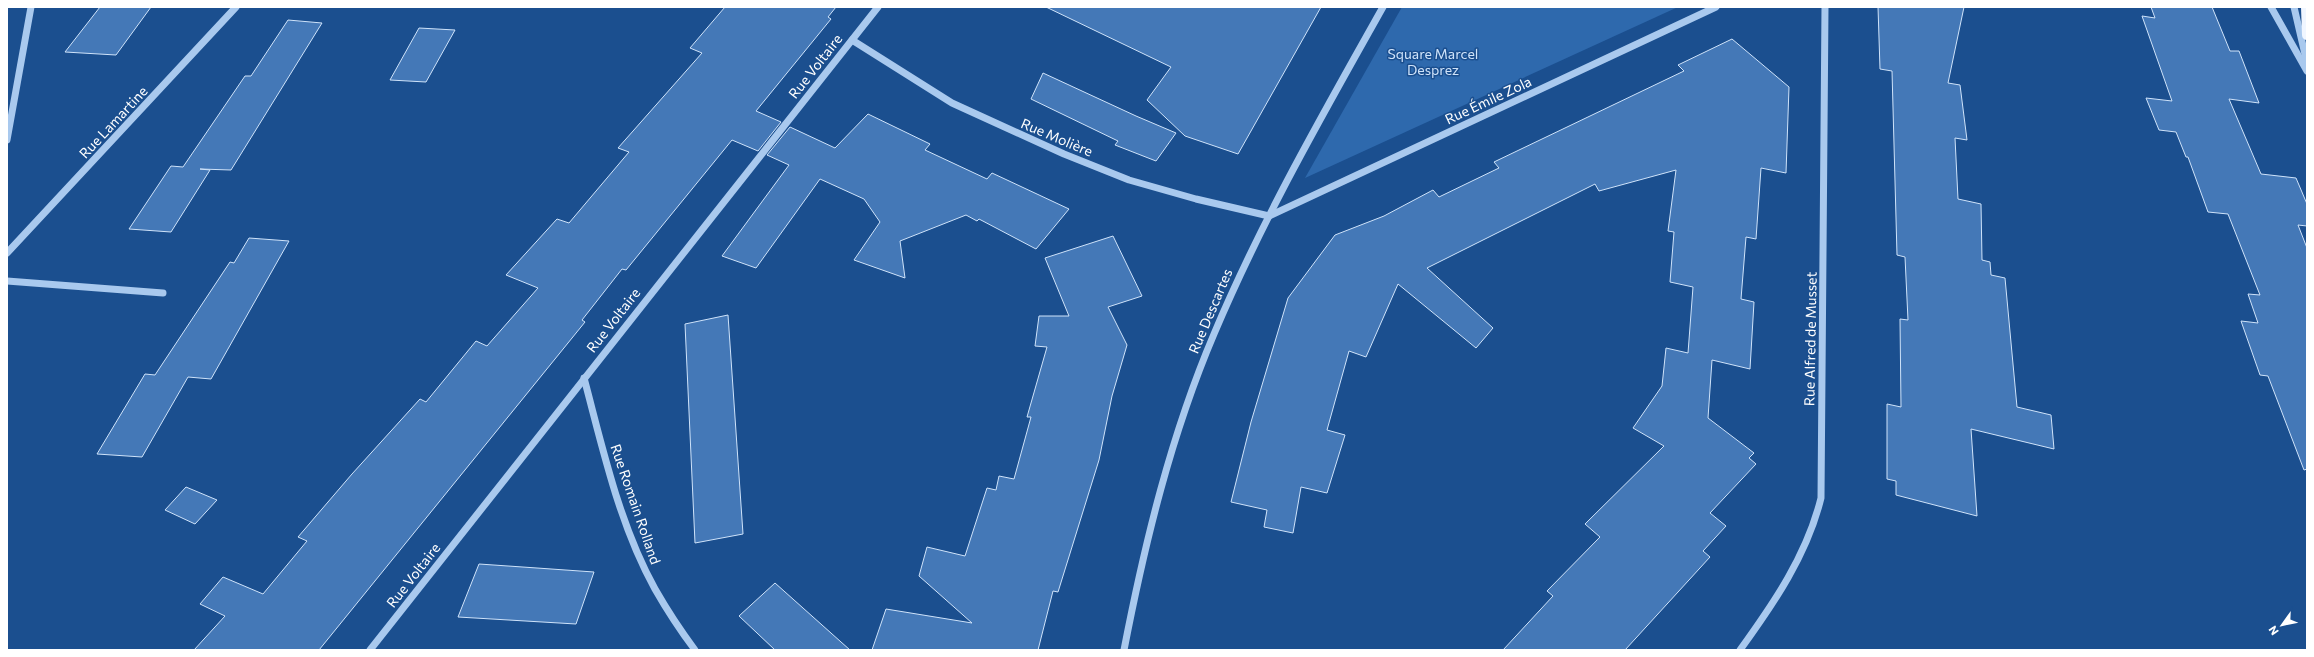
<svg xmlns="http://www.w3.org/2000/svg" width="2314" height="657" viewBox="0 0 2314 657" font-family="Commissioner,sans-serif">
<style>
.green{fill:#2e69ad}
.building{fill:#4478b7;stroke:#cfe3fa}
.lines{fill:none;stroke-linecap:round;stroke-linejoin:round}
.minor{stroke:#a9c9ee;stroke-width:7}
.major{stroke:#f0f6ff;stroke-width:10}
.labels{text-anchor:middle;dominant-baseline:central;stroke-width:3;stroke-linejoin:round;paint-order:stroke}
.park-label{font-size:14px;fill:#cfe3fa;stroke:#1b4f8f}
.street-label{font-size:14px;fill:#fff;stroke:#1b4f8f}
</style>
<rect width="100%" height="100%" fill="#1b4f8f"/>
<!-- green -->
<path class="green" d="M1402,7H1678L1305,178Z"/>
<!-- building -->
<g class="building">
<path d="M100,7H151L116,55L65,52Z"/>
<path d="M725,7H836L828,17L831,19L756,111L781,122L758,151L732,140L626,270L622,269L582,320L585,322L319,650H194L225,616L200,604L223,577L263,594L307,541L298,537L352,474L420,399L426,402L476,341L487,346L538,288L506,275L557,219L569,223L629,152L618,148L702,53L690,48Z"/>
<path d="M1046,7H1321L1238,154L1185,136L1147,100L1171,67Z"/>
<path d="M1878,7H1964L1948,83L1960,85L1967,140L1955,138L1958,199L1981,204L1982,260L1990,262L1991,275L2005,278L2017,407L2051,415L2054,449L1971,429L1977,516L1896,495V481L1887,479V404L1901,407L1900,319L1908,320L1905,257L1897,255L1892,71L1880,69Z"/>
<path d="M2151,7H2212L2230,51H2239L2259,103L2229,99L2261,174L2296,178L2307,204V226L2298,225L2307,248V469L2304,470L2268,376L2260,375L2241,321L2258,323L2248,294L2260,295L2228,214L2208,212L2188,157H2186L2176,132L2159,130L2146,98L2172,101L2142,16L2155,18Z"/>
<path d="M288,20L322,23L231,170L200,169L210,170L171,232L129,229L171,166L183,167L245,76H251Z"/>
<path d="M419,28L455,30L426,82L390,80Z"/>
<path d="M1732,39L1789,87L1786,173L1761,168L1756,239L1746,237L1741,299L1754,302L1750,369L1712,360L1708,418L1754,453L1749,458L1756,464L1710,513L1726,526L1703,551L1710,557L1625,650H1503L1553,596L1547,591L1600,537L1585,524L1664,446L1633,428L1662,386L1666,348L1688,353L1693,287L1670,282L1674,232L1668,231L1676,170L1599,191L1595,184L1427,268L1493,328L1476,348L1398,284L1366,357L1349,351L1327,430L1345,435L1327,493L1301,487L1293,533L1264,527L1267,510L1231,502L1251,422L1288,298L1335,235L1384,216L1433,190L1439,197L1499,168L1494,162L1684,71L1678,65Z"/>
<path d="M1043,73L1136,116L1176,133L1156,161L1115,145L1118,141L1031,99Z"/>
<path d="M868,114L930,144L925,150L987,179L992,173L1069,209L1036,249L979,219L977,221L966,215L900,241L905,278L854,260L880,222L864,199L820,179L756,268L722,256L789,165L767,155L790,127L835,148Z"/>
<path d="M1113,236L1142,296L1108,307L1127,345L1112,396L1099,460L1058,592L1053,591L1038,650H872L886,609L972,623L919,576L927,547L965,556L987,488L996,490L999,476L1014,479L1031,417H1027L1047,347L1035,346L1039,316H1069L1045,258Z"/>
<path d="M249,238L289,241L211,379L188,377L142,457L97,454L145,374L155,375L230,262L234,263Z"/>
<path d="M728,315L743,534L695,543L685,324Z"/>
<path d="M186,487L217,500L195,524L165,510Z"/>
<path d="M479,564L537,568L594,572L576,624L458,617Z"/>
<path d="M775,583L850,650H775L739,616Z"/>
</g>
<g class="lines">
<!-- minor -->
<g class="minor">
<path d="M2271,7L2307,71"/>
<path d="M2294,7L2307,63"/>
<path d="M852,40L952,103L1064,154L1129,180L1196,199L1269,216L1716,7"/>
<path d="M7,140L31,7"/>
<path d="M7,253L236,7"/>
<path d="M7,281L163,293"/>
<path d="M584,378C603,449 619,524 655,589C667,610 680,630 695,650"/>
<path d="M370,650L878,7"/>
<path d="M1124,650C1145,542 1171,435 1214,334C1262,220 1323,114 1383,7"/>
<path d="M1740,650C1774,603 1807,555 1821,498L1825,7"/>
</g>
<!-- major -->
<path class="major" d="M2306,7L2307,35"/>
</g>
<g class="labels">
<!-- park labels -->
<g class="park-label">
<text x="1433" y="53">Square Marcel<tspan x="1433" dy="16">Desprez</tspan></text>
</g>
<!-- street labels -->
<g class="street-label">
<text transform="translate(815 66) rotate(-52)">Rue Voltaire</text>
<text transform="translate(1488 100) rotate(-25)">Rue Émile Zola</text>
<text transform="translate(113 122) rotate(-47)">Rue Lamartine</text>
<text transform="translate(1057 137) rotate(23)">Rue Molière</text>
<text transform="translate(1210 311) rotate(-67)">Rue Descartes</text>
<text transform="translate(613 320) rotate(-52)">Rue Voltaire</text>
<text transform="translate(1810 339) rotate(-89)">Rue Alfred de Musset</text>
<text transform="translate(636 504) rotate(71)">Rue Romain Rolland</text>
<text transform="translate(413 575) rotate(-52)">Rue Voltaire</text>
</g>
</g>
<!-- border -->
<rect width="2314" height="657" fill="none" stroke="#ffffff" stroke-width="16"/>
<!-- north arrow -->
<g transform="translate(2282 625) rotate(237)" stroke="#1b4f8f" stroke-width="3" paint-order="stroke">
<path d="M0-3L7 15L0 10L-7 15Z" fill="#ffffff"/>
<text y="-6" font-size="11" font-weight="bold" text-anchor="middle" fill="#ffffff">N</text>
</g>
</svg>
